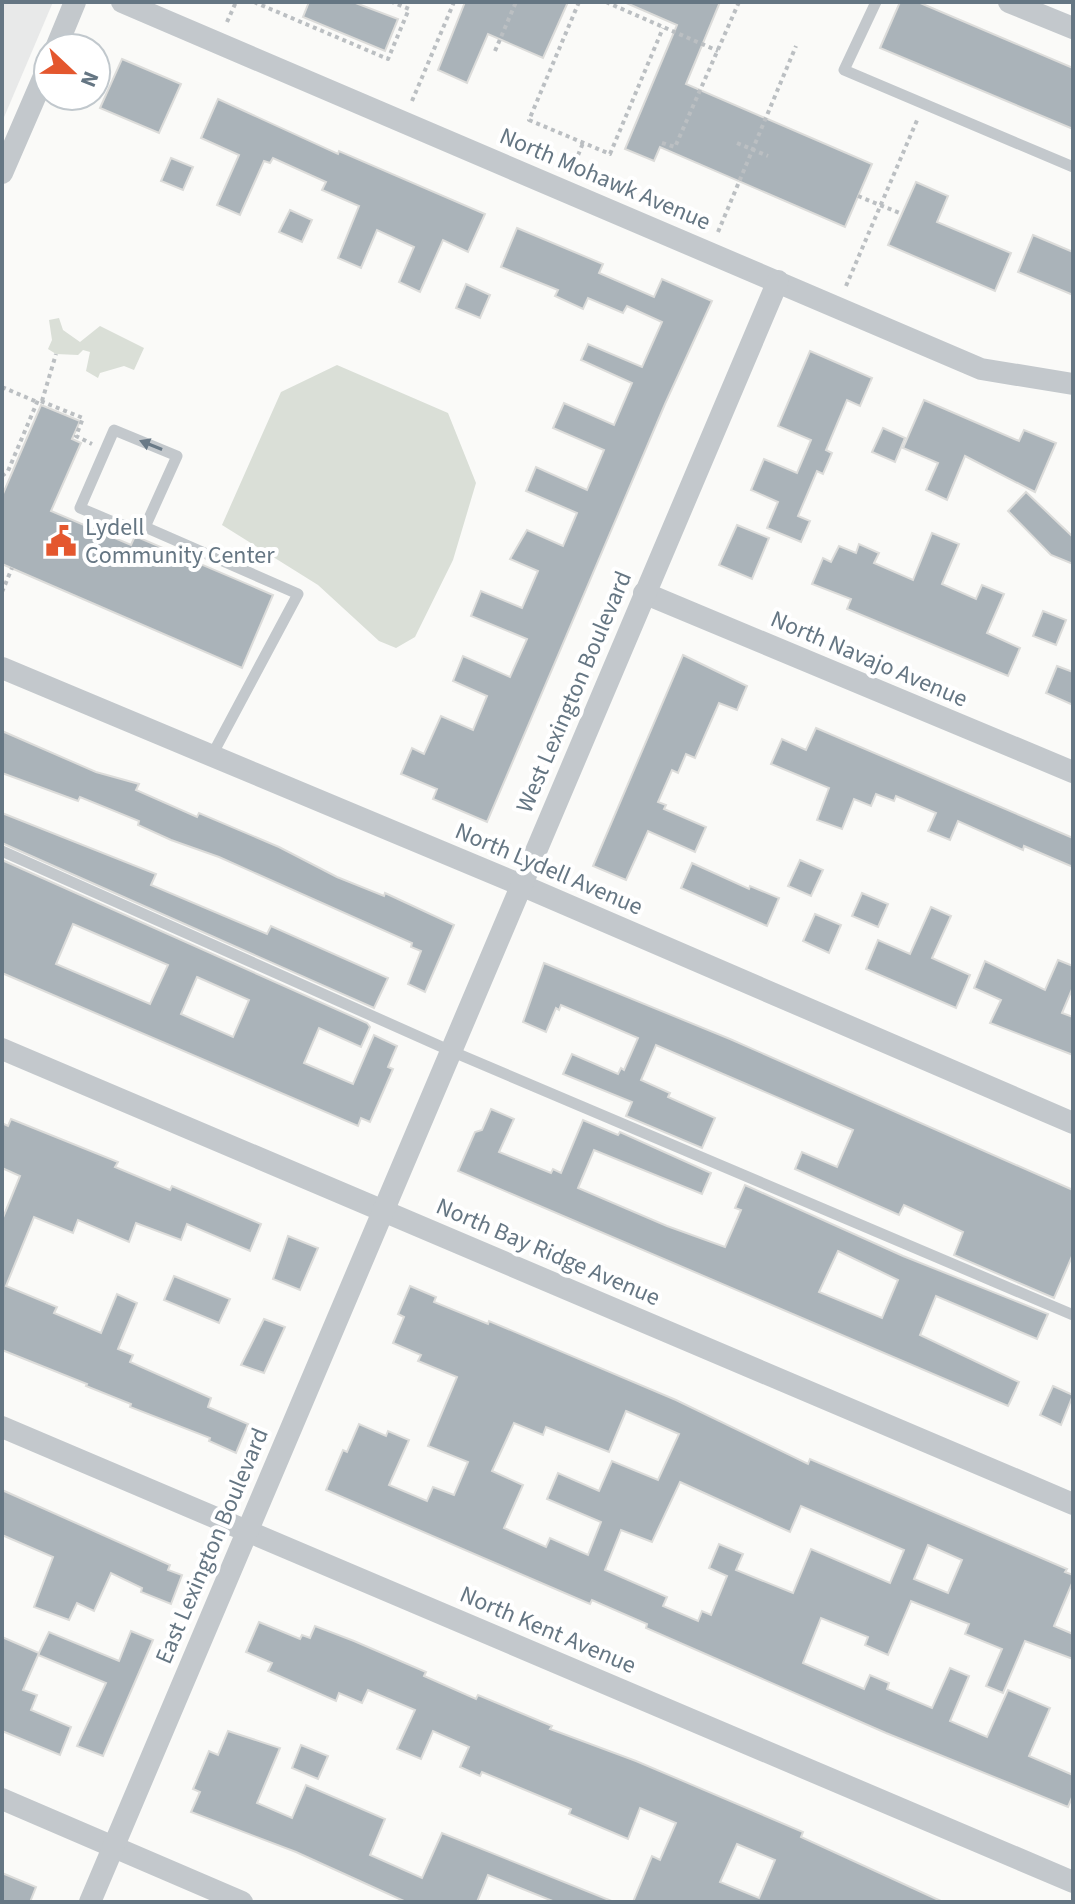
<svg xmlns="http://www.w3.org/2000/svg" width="1075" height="1904" viewBox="0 0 1075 1904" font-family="'Source Sans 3',sans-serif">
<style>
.built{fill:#e8e9e9}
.green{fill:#dadfd7}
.building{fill:#aab3b9;stroke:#dcdcda;stroke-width:2;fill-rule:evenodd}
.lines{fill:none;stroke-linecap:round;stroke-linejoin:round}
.path{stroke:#bbbfc2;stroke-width:4;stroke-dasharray:4 4;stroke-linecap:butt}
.service{stroke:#c3c8cc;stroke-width:11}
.minor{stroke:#c3c8cc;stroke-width:22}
.oneway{fill:#6a7a87}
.labels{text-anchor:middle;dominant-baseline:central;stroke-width:8;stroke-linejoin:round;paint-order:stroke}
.street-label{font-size:24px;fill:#657683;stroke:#fff}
.poi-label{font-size:24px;fill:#657683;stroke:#fff;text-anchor:start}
</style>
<rect width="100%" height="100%" fill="#fafaf8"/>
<!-- built -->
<path class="built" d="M2,2H53L2,122Z"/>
<!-- green -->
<g class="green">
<path d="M59,318L63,330L80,342L100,326L144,348L134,370L124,366L100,373L98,378L86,371L90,352L83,350L78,355L56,354L48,349L52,340L49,320Z"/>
<path d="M337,365L448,413L476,483L453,560L415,637L396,648L379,641L318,585L222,525L281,392Z"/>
</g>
<!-- building -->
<g class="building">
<path d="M309,2H353L398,19L385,51L303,17Z"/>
<path d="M465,2H568L543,58L488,34L467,83L438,70Z"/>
<path d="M624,2H720L686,84L872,164L845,227L660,147L654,161L625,149L677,25Z"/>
<path d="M900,2H918L1073,68V129L880,48Z"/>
<path d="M122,59L181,84L159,133L100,108Z"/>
<path d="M218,99L338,154L339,151L485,214L468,252L443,240L420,292L399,282L414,247L377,230L361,268L338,258L359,206L322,190L326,182L273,158L270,163L264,161L240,215L217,205L239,155L201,138Z"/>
<path d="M171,158L193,167L183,190L161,181Z"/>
<path d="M916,182L948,196L937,222L1011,253L995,291L888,245Z"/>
<path d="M290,210L312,220L302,242L279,232Z"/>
<path d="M517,228L603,264L599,273L654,297L662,279L712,301L665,404L487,822L433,799L437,789L401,774L412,748L424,754L441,716L473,730L487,696L453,681L463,656L510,677L527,639L471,616L481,591L522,608L538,571L510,559L527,530L563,546L577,513L526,491L536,467L587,490L604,450L553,428L564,403L614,425L632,383L581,360L588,344L642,367L662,322L627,306L623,313L588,298L583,309L555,296L558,290L501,267Z"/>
<path d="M1033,235L1073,252V295L1018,272Z"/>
<path d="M466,284L490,295L480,318L456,308Z"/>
<path d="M810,351L872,378L860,406L847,400L826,450L832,453L823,474L817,471L798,516L810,521L801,542L767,528L778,502L751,490L764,459L797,473L811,440L778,426Z"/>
<path d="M924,400L1019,441L1024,430L1056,443L1035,492L965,456L947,500L926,490L938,463L903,448Z"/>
<path d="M41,405L80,421L72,439L81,443L51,511L131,545L135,536L273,595L242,668L2,564V496Z"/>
<path d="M883,428L905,438L895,462L872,452Z"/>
<path d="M1026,492L1073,537V564L1051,555L1008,511Z"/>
<path d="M737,525L769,538L752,579L719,565Z"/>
<path d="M932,533L959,544L942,584L976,599L982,585L1004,594L987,633L1020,648L1008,676L847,609L851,599L812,584L823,558L831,562L839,546L856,553L859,544L879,553L874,563L913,580Z"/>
<path d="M1043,611L1066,620L1056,645L1033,636Z"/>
<path d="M683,655L747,686L737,710L719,703L695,758L686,754L678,773L672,770L658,802L666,805L664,809L706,827L695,852L648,831L626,880L593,866Z"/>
<path d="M1057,666L1073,672V705L1046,693Z"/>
<path d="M816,728L1073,838V867L1024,846L1023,850L958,821L950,840L928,831L936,813L896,796L894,801L876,794L871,806L854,799L842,829L817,820L829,788L771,764L782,739L806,750Z"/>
<path d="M2,731L96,772L139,784L136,790L197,817L199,813L279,847L337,877L384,896L385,893L454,925L425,992L408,984L421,951L411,947L412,943L219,857L171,840L138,825L139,821L80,797L78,801L2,773Z"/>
<path d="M2,813L156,874L151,885L267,934L271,926L388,978L374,1008L2,843Z"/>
<path d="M2,860L367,1023L370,1027L361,1047L319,1028L304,1063L353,1084L374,1035L397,1046L388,1067L393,1069L370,1122L361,1118L358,1126L2,973ZM73,924L168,965L150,1004L56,964ZM197,977L249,1000L233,1037L181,1014Z"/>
<path d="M800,860L823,870L811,896L788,886Z"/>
<path d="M692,863L749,889L750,886L779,898L767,926L681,888Z"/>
<path d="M862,893L888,904L878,927L852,916Z"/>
<path d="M931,907L951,916L932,958L970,975L956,1008L866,969L878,940L910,954Z"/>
<path d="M815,914L841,925L829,953L803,941Z"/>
<path d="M1058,960L1073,966V987L1062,1013L1073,1017V1055L990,1023L1001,1000L974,988L985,961L1045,990Z"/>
<path d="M544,963L730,1039L1073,1190V1254L1054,1298L954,1255L963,1232L904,1205L899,1215L795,1169L802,1152L837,1167L853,1130L656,1045L641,1080L670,1093L668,1097L715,1118L702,1148L626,1116L632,1102L563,1074L572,1054L618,1074L621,1068L624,1070L638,1038L561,1005L559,1010L556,1008L546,1032L523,1022Z"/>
<path d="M491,1109L514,1119L499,1152L551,1173L553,1169L561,1173L583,1120L618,1135L620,1132L711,1173L702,1194L594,1150L578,1188L667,1226L725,1247L741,1210L735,1208L745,1185L903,1256L1048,1314L1037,1339L936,1296L920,1335L1019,1382L1010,1402L1008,1406L458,1171L475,1132L482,1130ZM838,1251L898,1280L882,1318L819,1292Z"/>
<path d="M11,1119L118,1162L115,1167L170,1190L172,1186L261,1224L250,1251L187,1224L181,1240L136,1223L129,1242L78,1220L73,1233L34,1217L6,1286L57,1307L54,1313L101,1333L117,1294L137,1303L118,1349L133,1355L130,1362L211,1398L208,1407L248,1424L236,1453L209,1441L210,1438L130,1407L131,1404L86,1386L87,1384L2,1350V1220L20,1176L2,1168V1123L8,1126Z"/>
<path d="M288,1236L318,1248L300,1290L273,1279Z"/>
<path d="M174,1276L230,1299L219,1323L164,1300Z"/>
<path d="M410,1286L436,1297L434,1302L488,1324L489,1321L676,1400L808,1464L810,1459L1067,1569L1065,1572L1073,1575V1581L1054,1626L1073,1634V1659L1025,1641L1003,1693L986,1686L1002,1649L965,1634L969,1624L911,1601L888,1655L865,1645L868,1637L821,1618L803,1663L864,1689L870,1675L889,1683L887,1689L932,1708L950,1668L969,1676L950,1721L987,1737L1008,1690L1050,1708L1029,1756L1073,1775V1795L1068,1807L886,1733L646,1628L647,1624L592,1600L590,1604L326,1490L343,1450L347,1452L359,1424L386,1436L388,1431L409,1440L389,1485L427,1501L433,1487L454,1495L468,1462L428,1446L457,1377L418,1361L421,1355L393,1343L404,1317L398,1314ZM626,1411L679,1434L658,1480L612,1461L599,1491L558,1473L547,1499L601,1522L588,1555L550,1538L546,1547L504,1528L523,1485L492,1471L514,1423L543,1435L546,1427L609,1452ZM680,1482L790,1532L801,1506L904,1550L890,1583L811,1549L793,1593L736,1570L743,1554L719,1544L709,1568L727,1576L711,1615L702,1611L698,1621L663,1606L667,1597L605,1570L621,1530L652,1542ZM928,1545L962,1560L948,1593L914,1579Z"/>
<path d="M264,1319L285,1327L264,1373L241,1365Z"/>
<path d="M1053,1386L1073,1395L1061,1425L1040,1415Z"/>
<path d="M2,1490L170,1565L168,1570L182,1575L171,1604L141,1592L142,1588L111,1573L94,1611L77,1603L69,1620L34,1607L53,1557L2,1535Z"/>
<path d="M259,1622L300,1639L302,1635L310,1638L315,1626L354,1641L426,1672L424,1676L476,1699L478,1695L552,1726L550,1729L636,1761L803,1832L801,1837L943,1902H633L652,1856L660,1860L676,1823L640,1808L628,1839L569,1814L571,1809L482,1772L480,1776L460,1767L469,1747L433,1731L421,1759L397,1749L415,1710L368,1690L362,1703L339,1693L336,1701L268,1671L272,1663L246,1652ZM737,1844L775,1860L759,1898L720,1882Z"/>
<path d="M131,1631L153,1640L103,1756L77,1746L106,1683L38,1655L49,1632L119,1661Z"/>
<path d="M2,1637L39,1653L23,1690L37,1695L31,1710L71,1727L60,1755L2,1731Z"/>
<path d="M228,1731L280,1748L257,1803L292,1818L306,1785L385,1819L370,1855L422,1878L442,1833L614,1902H555L488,1875L477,1902H406L296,1852L191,1812L200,1792L193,1789L209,1751L218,1755Z"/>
<path d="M301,1745L328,1756L318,1779L292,1768Z"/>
<path d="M2,1873L36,1887L30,1902H2Z"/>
</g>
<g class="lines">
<!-- path -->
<g class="path">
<path d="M254,2L388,59L409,9L392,2"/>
<path d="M579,2L529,120L610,154L663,28"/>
<path d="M606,2L718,51"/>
<path d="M227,22L236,2"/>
<path d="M495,51L516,2"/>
<path d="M412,101L454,2"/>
<path d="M662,143L675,147L739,2"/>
<path d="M737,143L768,156"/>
<path d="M572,170L583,143"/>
<path d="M858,196L902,214"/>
<path d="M718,232L796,46"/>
<path d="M846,286L918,118"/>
<path d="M2,387L37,402"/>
<path d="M42,401L56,354"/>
<path d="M2,476L8,471L38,400L83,418L76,436L92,444"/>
<path d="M2,592L12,568"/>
</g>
<!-- service -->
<g class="service">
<path d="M876,2L844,70L1073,167"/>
<path d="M145,527L177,456L114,430L80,508L118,524L145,527L298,594L211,757"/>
<path d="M2,851L451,1051L1073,1315"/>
</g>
<!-- minor -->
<g class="minor">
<path d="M122,2L981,369L1073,384"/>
<path d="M1009,2L1073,28"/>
<path d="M56,48L75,2"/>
<path d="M2,173L48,67"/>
<path d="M644,593L1073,772"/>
<path d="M2,668L521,885L1073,1123"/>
<path d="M2,1049L1073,1504"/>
<path d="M2,1427L1073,1882"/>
<path d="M2,1799L242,1902"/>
<path d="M90,1902L778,281"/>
</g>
</g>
<!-- one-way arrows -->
<defs><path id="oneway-solid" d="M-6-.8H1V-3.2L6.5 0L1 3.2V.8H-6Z" transform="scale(2)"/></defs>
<use class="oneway" href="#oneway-solid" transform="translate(151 445) rotate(-158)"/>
<!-- icons -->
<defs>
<symbol id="civic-bare" viewBox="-9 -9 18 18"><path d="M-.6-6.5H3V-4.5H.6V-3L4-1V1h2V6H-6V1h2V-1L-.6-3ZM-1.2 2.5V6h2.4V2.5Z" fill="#e4572e" stroke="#fff" stroke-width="2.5" paint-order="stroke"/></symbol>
</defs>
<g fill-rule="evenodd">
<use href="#civic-bare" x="39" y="519" width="44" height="44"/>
</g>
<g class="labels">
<!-- street labels -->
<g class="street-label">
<text transform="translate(605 179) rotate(23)">North Mohawk Avenue</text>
<text transform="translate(869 659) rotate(23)">North Navajo Avenue</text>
<text transform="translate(574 692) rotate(-67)">West Lexington Boulevard</text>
<text transform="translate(549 869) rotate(23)">North Lydell Avenue</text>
<text transform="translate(548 1252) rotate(23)">North Bay Ridge Avenue</text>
<text transform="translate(212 1546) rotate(-67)">East Lexington Boulevard</text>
<text transform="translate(548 1630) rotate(23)">North Kent Avenue</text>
</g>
<!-- poi labels -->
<g class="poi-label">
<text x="85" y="527">Lydell<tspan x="85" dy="28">Community Center</tspan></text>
</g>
</g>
<!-- border -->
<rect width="1075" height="1904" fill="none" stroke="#657683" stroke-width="8"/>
<!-- north arrow -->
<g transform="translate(72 72) rotate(112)"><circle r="38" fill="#ffffff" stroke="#c1c8cd" stroke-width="2"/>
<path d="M0-6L14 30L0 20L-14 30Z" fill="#e4572e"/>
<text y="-12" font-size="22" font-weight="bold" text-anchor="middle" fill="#657683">N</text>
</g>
</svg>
